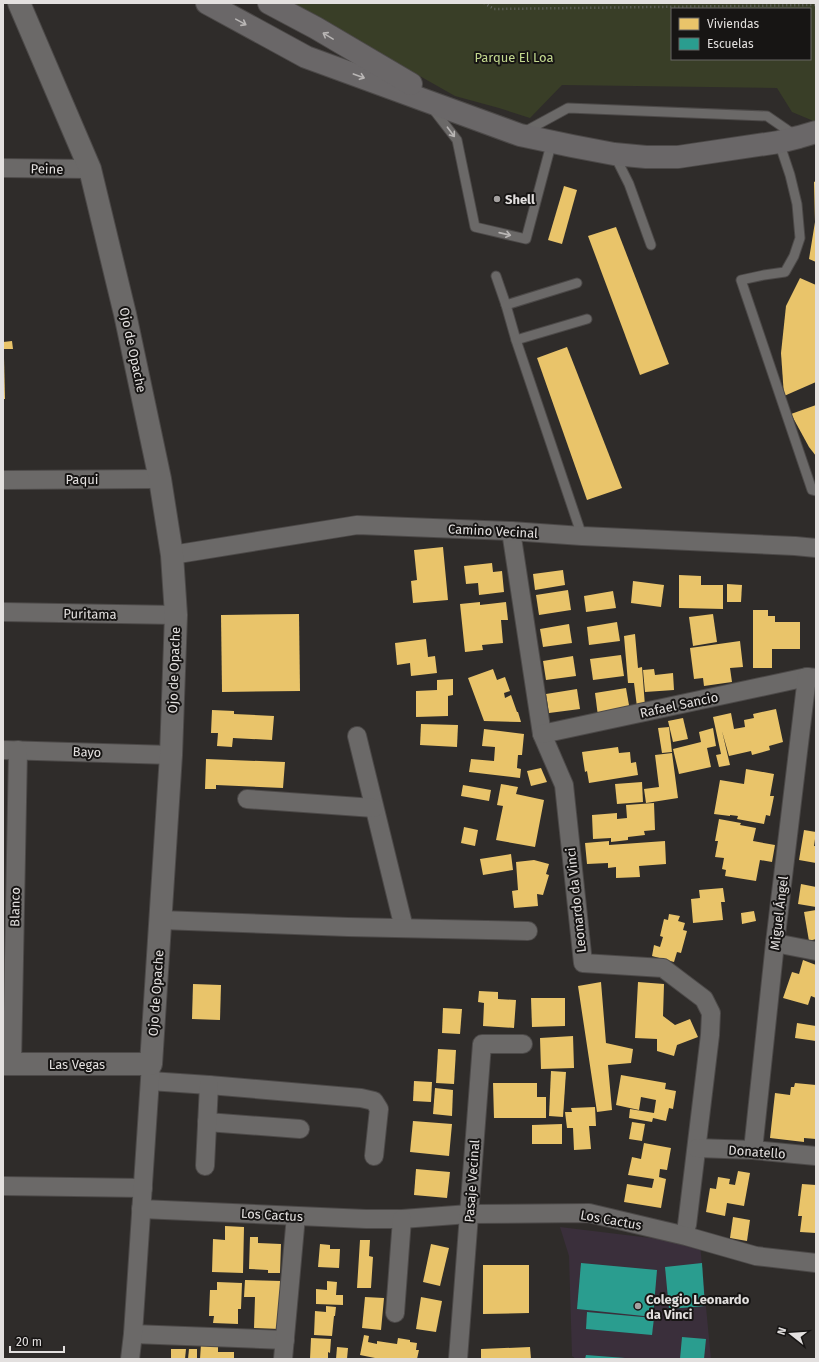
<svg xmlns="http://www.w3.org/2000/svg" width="819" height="1362" viewBox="0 0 819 1362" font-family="'Fira Sans',sans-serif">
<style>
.education{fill:#3a2f3b}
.green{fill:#393e27;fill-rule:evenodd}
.homes{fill:#e9c46a}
.schools{fill:#2a9d8f}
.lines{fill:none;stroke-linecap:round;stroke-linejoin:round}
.lane-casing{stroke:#4c4948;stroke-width:11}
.street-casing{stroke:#4c4948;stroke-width:20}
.secondary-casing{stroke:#4c4948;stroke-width:24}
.primary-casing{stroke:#4c4948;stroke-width:24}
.path{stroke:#676665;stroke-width:2.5;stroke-dasharray:1 3;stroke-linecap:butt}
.lane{stroke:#6b6968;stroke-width:9}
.street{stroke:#6b6968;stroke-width:18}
.secondary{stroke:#6b6968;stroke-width:22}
.primary{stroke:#6a6768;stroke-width:22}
.oneway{stroke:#b9b6b5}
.poi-dot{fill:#a4a1a0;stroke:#171514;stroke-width:1.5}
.labels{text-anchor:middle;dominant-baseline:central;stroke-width:4;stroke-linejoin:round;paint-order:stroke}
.park-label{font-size:13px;fill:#c3d88e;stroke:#171514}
.street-label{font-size:13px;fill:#e3e0df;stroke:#171514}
.poi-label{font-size:13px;font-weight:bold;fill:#e3e0df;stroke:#171514;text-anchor:start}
</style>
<rect width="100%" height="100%" fill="#2f2c2a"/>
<!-- education -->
<path class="education" d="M560,1227L700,1244L711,1359H576L572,1356L569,1256Z"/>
<!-- green -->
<path class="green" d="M291,3H816V122L792,112L777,88L562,85L530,118L499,108L455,96ZM672,9H810V59H672Z"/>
<!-- homes -->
<g class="homes">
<path d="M816,181V262L809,259L815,222L814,182Z"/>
<path d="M564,186L577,190L562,244L548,240Z"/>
<path d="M616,227L669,364L640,375L588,236Z"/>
<path d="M800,278L816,285V382L784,396L781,353L786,306Z"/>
<path d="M12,341L13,349H3V342Z"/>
<path d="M567,347L622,488L587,500L537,358Z"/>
<path d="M3,358H4L5,399H3Z"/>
<path d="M816,405V456L809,447L791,414Z"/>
<path d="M443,547L448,600L413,603L411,581L417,580L414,550Z"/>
<path d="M492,563L493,572L502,571L504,592L479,595L478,583L466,584L464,566Z"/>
<path d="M563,570L565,585L535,590L533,574Z"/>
<path d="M679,575L701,576V585H723V609L679,608Z"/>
<path d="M633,581L664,585L661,607L631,603Z"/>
<path d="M727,584L742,585L741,602H727Z"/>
<path d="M568,590L571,610L539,615L536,595Z"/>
<path d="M613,591L616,608L586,612L584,596Z"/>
<path d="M480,602V605L506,602L508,620H501L503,643L482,645L483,650L465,652L460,604Z"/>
<path d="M753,610H768V616H775V622H800V649H772V668H753Z"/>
<path d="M299,614L300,691L222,692L221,615Z"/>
<path d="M713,614L717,642L693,646L689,617Z"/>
<path d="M617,622L620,641L589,645L587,627Z"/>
<path d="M569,624L572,643L543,647L540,629Z"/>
<path d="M635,634L638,668L642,667L645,706L637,707L634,683H628L624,636Z"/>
<path d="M426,639L428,657L435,656L437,673L411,676L410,663L397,665L395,643Z"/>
<path d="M740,641L743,667L730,668L732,682L704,686L703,678L694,679L690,648Z"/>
<path d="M621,655L624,676L593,680L590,659Z"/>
<path d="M573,656L576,676L546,680L543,661Z"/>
<path d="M493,669L497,680L505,677L510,691L504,693L505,698L511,695L517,712H518L521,722L484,721L468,678Z"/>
<path d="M654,669L655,675L673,673L674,690L645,692L643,670Z"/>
<path d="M453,679V695L448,696V716L416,717V691L437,690V680Z"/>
<path d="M626,688L630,711L598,716L595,693Z"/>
<path d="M577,689L580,709L549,713L546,694Z"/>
<path d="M776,709L783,742L769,746L770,750L752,755L751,751L729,756L722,731L730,765L719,767L716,755L721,754L713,717L731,713L734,729L745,727L744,720L754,718L753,714Z"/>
<path d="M212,710L234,711V714L274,716L272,740L233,738L232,747L217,746L218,733H211Z"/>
<path d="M683,718L688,739L673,742L668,721Z"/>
<path d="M421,724L458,725L457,747L420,745Z"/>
<path d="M669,727L672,752L662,753L658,728Z"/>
<path d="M713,728L716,746L707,748L711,767L679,774L673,749L701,742L699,732Z"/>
<path d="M484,729L524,734L522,755H518L517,768L521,769L520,778L469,772L471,759L494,761L495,747L482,746Z"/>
<path d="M618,747L619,753L630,752L631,763L636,762L638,775L589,783L587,771L585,772L582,752Z"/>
<path d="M672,753L678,798L646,803L644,789L659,787L655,755Z"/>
<path d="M206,759L285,762L283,788L216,785V789H205Z"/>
<path d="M541,768L547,782L531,786L527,771Z"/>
<path d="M746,769L774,774L770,796H774L770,816L766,815L764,824L737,819L738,816L730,815V816L714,814L720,780L744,784Z"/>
<path d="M642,782L643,802L617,804L615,784Z"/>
<path d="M501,784L518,787L516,794L544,800L535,847L496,840L503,806L497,805Z"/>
<path d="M463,785L491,790L489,801L461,796Z"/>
<path d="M654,803L655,830L644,831L645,835L628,837V840L611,842V838L593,839L592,815L617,813V819L627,818L626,805Z"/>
<path d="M719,819L741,823L740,825L756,828L753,841L775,845L772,862L760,860L756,881L725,876L726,870L722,869L724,858L715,857L718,841H715Z"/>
<path d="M464,827L478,830L475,846L461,843Z"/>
<path d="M804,830L816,832L814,846H816V863L799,860Z"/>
<path d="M609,841V845L665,841L666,864L639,866L640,877L616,878V867L608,868V863L587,864L585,843Z"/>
<path d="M511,854L513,870L483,875L480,859Z"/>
<path d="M534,860L549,864L546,874L549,875L543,895L537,894L538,906L514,908L512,891L518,890L516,862Z"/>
<path d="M801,884L816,887V907L798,904Z"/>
<path d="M723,888L725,902H721L723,920L693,923L691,899L700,898L699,890Z"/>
<path d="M816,910V939L809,941L804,912Z"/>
<path d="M754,911L756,921L742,924L741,913Z"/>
<path d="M669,914L680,916L678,921L685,923L683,930L687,931L681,953L677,952L674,962L652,956L654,945L660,947L663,937L660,936L664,919L668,920Z"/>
<path d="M803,960L816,965V998L811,996L808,1005L783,998L792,972L799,974Z"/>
<path d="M601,982L606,1043L633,1049L631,1063L608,1065L612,1110L597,1112L578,986Z"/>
<path d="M638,982L664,984L663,1016L675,1025L690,1019L698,1037L677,1045L674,1056L657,1051V1039L635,1038Z"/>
<path d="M193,984L221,985L220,1020L192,1019Z"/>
<path d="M479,991L498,992V999L516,1000L514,1028L483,1026L484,1003L478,1002Z"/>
<path d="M531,998H565V1026L532,1027Z"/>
<path d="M443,1008L462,1009L460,1034L442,1033Z"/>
<path d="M797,1023L816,1026V1041L795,1038Z"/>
<path d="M573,1036L574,1068L541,1069L540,1038Z"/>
<path d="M438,1049L456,1050L454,1084L436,1083Z"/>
<path d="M551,1071L566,1072L563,1117L549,1116Z"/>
<path d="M621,1075L666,1083L665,1089L676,1091L673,1109L669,1108L666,1121L653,1118L652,1122L629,1118L630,1109L654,1113L656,1100L641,1097L639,1110L616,1105Z"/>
<path d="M414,1081L432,1082L431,1102L413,1101Z"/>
<path d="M493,1083H537V1097H546V1118H494Z"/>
<path d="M795,1083L816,1085V1139L804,1138V1142L770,1138L775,1093L790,1095L791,1087H794Z"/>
<path d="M435,1088L453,1090L452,1116L433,1114Z"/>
<path d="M595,1107L596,1126H589L591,1149L574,1150L573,1128H567L565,1112H572L571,1108Z"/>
<path d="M413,1121L452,1124L449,1156L410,1152Z"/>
<path d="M632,1122L645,1124L642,1141L629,1139Z"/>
<path d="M562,1124V1144H532V1125Z"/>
<path d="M644,1143L671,1148L667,1170L660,1169L659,1177L666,1179L661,1208L624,1202L627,1184L652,1188L654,1179L628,1175L632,1157L641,1159Z"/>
<path d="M416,1169L450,1172L447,1198L414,1195Z"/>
<path d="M738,1171L750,1173L744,1206L727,1203L725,1216L706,1212L710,1188L716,1189L718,1177L730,1179L729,1184L735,1185Z"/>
<path d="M802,1184L816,1185V1233L800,1232L802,1216H798Z"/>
<path d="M733,1217L750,1220L747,1241L730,1238Z"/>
<path d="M225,1226L244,1227L243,1273L212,1272L213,1239L225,1240Z"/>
<path d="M250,1237H258V1243L281,1244L280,1273H268V1270L249,1269Z"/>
<path d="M360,1240H370L369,1256L373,1257L371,1288H357Z"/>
<path d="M320,1244L330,1245V1249H340L339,1268L318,1267Z"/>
<path d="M431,1244L449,1248L440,1286L423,1282Z"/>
<path d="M483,1265H529V1313L483,1314Z"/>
<path d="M245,1280L281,1281L280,1329L254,1328L255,1297H244Z"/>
<path d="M327,1281L337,1282L336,1295H343V1305L316,1304V1289L327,1290Z"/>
<path d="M217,1282L242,1283L241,1309H238V1324L213,1323L214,1316H209L210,1290H217Z"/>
<path d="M365,1297L384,1298L381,1330L362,1328Z"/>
<path d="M421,1297L442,1301L436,1332L416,1329Z"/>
<path d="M326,1306L336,1307L335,1316H334L332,1336L314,1335L315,1311L326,1312Z"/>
<path d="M364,1335L369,1336L368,1342L377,1344V1341L397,1344L398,1338L410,1340V1342L417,1343L416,1350H419L417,1359H374L375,1358L360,1355Z"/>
<path d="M311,1338L331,1339L330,1353L328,1352V1359H310Z"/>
<path d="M201,1344H218V1352H234V1359H200Z"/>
<path d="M337,1347L348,1348L347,1359H336Z"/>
<path d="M530,1347L531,1359H481V1349Z"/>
<path d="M171,1349H186L185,1359H171Z"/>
<path d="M189,1349H197V1359H188Z"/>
</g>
<!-- schools -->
<g class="schools">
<path d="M581,1263L657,1270L653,1317L577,1309Z"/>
<path d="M702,1263L705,1306L669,1309L665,1267Z"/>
<path d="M587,1312L654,1318L652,1335L586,1329Z"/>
<path d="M682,1337L706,1339L704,1359H680Z"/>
<path d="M586,1355L625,1358V1359H585Z"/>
</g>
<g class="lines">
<defs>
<g id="lane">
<path d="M433,109L457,140L475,227L526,239L552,141"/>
<path d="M524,132L568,108L767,116L796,136"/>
<path d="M779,142L790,175L797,204L800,238L794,256L785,272L764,275L741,280L812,490L816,491"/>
<path d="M615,156L629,184L651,245"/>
<path d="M496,276L506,305L516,340L582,536"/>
<path d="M506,305L577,283"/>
<path d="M516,340L587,319"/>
</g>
<g id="street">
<path d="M3,168L90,169"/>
<path d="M3,480L160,479"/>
<path d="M511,531L542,734L564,785L583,963L663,968L704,999L711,1013L710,1035L687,1225"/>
<path d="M172,555L357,525L511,531L582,536L795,546L816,548"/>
<path d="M3,612L176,615"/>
<path d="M542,734L807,677L816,678"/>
<path d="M357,736L404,928"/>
<path d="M3,750L171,755"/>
<path d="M247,799L374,808"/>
<path d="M161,920L348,927L528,931"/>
<path d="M775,943L816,951"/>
<path d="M12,1064L18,750"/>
<path d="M150,1081L209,1085L361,1098L374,1101L379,1109L374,1156"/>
<path d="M207,1122L300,1129"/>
<path d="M697,1148L753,1150L816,1156"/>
<path d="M753,1150L775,943L807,677"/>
<path d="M205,1166L209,1085"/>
<path d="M3,1186L143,1188"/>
<path d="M141,1209L366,1219H402L469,1214L589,1213L686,1236L756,1256L816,1263"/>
<path d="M395,1313L402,1219"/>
<path d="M133,1334L285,1340"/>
<path d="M130,1359L133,1334L151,1064"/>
<path d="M283,1359L296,1216"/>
<path d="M458,1359L482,1044H523"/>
</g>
<path id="secondary" d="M3,1064H151L171,755L176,615L172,555L160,479L125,314L90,169L19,3"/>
<g id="primary">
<path d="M207,3L306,57L520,135L572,146L614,154L646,157H678L779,142L799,137L816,132"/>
<path d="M269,3L316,28L411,84"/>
</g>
</defs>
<!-- lane casing -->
<use href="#lane" class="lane-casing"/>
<!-- street casing -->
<use href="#street" class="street-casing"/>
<!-- secondary casing -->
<use href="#secondary" class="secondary-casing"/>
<!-- primary casing -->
<use href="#primary" class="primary-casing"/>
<!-- path -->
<path class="path" d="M484,3L494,9L816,5"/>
<!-- lane -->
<use href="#lane" class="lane"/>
<!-- street -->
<use href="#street" class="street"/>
<!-- secondary -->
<use href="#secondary" class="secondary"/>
<!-- primary -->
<use href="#primary" class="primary"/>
</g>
<!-- one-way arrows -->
<defs><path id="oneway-shaft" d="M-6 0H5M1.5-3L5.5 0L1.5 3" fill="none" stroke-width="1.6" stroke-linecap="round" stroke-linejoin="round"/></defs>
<g class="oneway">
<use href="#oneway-shaft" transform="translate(241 22) rotate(29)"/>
<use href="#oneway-shaft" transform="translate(328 36) rotate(-149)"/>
<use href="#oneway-shaft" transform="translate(359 76) rotate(20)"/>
<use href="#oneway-shaft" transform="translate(451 132) rotate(53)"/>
<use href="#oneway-shaft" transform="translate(505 234) rotate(13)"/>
</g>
<!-- markers -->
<g class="poi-dot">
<circle cx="497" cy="199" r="4"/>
<circle cx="638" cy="1306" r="4"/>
</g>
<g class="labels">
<!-- park labels -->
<g class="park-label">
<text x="514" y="57">Parque El Loa</text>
</g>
<!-- street labels -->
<g class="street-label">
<text transform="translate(47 169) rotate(1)">Peine</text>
<text transform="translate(133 350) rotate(78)">Ojo de Opache</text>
<text x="82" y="479">Paqui</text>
<text transform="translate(493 531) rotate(3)">Camino Vecinal</text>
<text transform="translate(90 614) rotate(1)">Puritama</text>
<text transform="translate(174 670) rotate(-88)">Ojo de Opache</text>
<text transform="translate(679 705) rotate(-12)">Rafael Sancio</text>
<text transform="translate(87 752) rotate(2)">Bayo</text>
<text transform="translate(576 900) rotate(-96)">Leonardo da Vinci</text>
<text transform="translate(15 907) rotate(-89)">Blanco</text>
<text transform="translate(779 913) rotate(-83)">Miguel Ángel</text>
<text transform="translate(156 993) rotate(-86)">Ojo de Opache</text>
<text x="77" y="1064">Las Vegas</text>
<text transform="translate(757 1152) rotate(4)">Donatello</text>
<text transform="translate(472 1181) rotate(-86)">Pasaje Vecinal</text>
<text transform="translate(272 1215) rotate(3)">Los Cactus</text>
<text transform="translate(611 1220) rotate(10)">Los Cactus</text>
</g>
<!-- poi labels -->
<g class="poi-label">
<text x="505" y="199">Shell</text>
<text x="646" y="1299">Colegio Leonardo<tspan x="646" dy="15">da Vinci</tspan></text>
</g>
</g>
<!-- border -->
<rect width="819" height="1362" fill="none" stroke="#e3e0df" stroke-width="8"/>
<!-- legend -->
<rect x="671" y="8" width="140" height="52" fill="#171514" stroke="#696665"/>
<rect x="679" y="18" width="20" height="12" fill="#e9c46a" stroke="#696665"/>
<text x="707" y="28" font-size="12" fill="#e3e0df">Viviendas</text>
<rect x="679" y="38" width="20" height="12" fill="#2a9d8f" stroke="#696665"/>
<text x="707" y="48" font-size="12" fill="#e3e0df">Escuelas</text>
<!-- north arrow -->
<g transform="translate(791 1334) rotate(287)" stroke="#171514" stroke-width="3" paint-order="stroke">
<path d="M0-3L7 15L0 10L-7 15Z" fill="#e3e0df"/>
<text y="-6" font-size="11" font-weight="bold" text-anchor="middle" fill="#e3e0df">N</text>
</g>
<!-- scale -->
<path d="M10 1346v6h54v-6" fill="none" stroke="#e3e0df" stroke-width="2"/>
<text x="16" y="1346" font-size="12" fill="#e3e0df" stroke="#171514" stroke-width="3" paint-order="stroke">20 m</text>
</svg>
